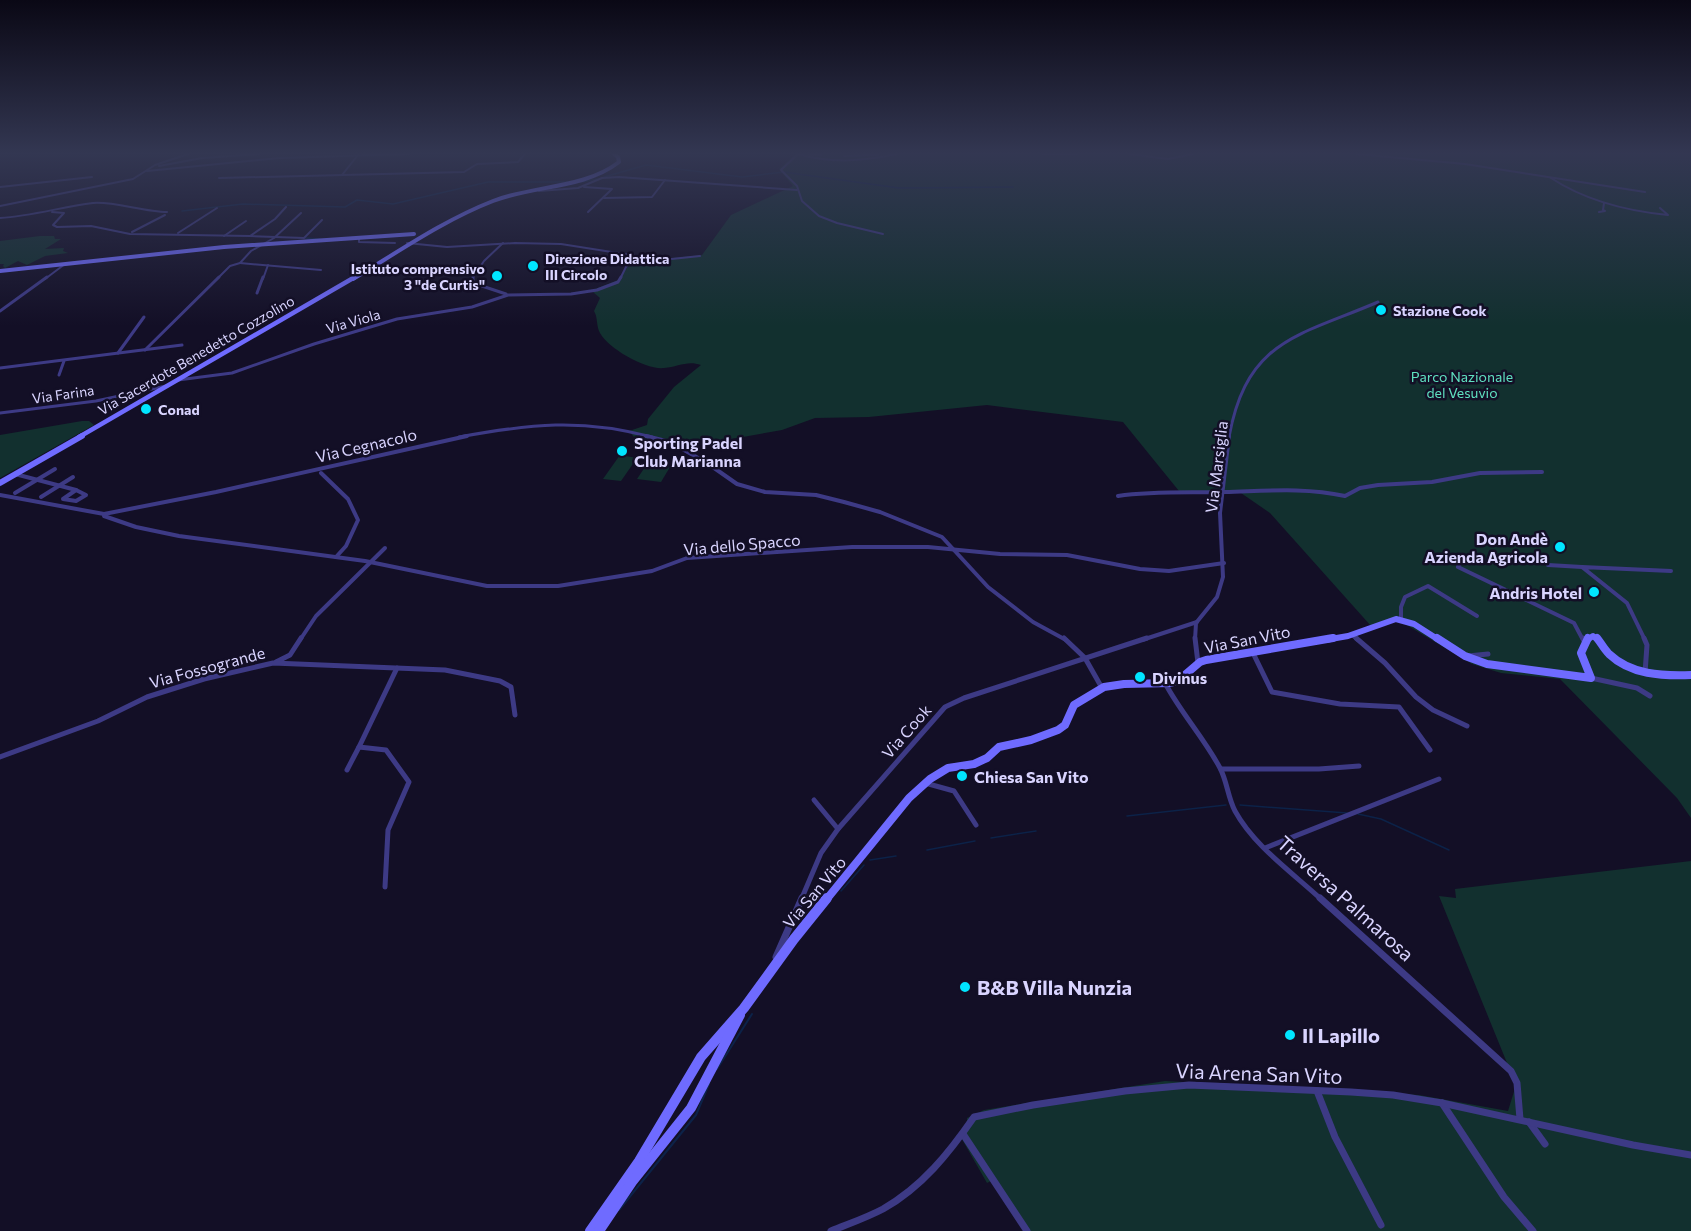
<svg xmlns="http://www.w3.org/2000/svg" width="1691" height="1231" viewBox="0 0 1691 1231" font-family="Commissioner,sans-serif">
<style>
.green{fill:#12302f}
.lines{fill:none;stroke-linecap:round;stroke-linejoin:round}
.stream-far1{stroke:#0c2248;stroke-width:1.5}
.stream{stroke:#0c2248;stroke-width:2}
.street-far4{stroke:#3d3a85;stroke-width:2}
.street-far3{stroke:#3d3a85;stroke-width:3}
.street-far2{stroke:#3d3a85;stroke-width:4}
.street-far1{stroke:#3d3a85;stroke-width:5}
.street{stroke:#3d3a85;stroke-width:7}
.secondary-far4{stroke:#6f6bff;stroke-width:4}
.secondary-far3{stroke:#6f6bff;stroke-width:4.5}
.secondary-far2{stroke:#6f6bff;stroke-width:6}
.secondary-far1{stroke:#6f6bff;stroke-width:8}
.secondary{stroke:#6f6bff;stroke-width:10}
.poi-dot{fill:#00e5ff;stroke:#130f26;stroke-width:2}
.labels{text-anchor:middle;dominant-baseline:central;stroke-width:5;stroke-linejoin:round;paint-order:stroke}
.far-poi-label{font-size:14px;font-weight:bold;fill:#d9d4ff;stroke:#130f26;text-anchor:start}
.far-street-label{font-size:14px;fill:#d9d4ff;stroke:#130f26}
.far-park-label{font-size:14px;fill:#5fe0c0;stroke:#130f26}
.poi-label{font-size:16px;font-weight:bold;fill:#d9d4ff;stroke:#130f26;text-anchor:start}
.street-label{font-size:16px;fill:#d9d4ff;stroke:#130f26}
.near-street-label{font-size:20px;fill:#d9d4ff;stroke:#130f26}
.near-poi-label{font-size:20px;font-weight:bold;fill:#d9d4ff;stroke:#130f26;text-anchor:start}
</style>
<rect width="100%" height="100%" fill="#130f26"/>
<!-- green -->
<g class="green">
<path d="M795,154H1691V818L1677,798L1560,679L1501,673L1472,664L1400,621L1371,626L1270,513L1241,493L1179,491L1123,422L987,405L869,417L815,418L782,430L681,448L674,444L634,437L629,431L647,425L648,419L674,387L701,365C687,360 678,367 664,368C646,370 609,349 600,333C596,326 598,317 594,311L600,298L593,292L595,289L618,280L635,257L663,259L702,255L731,215L793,186L779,169Z"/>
<path d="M40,236H54L55,239H61L45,249L64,248L63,251L68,253L45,256L27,265L18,261L5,268L3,266L4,264H0V241Z"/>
<path d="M82,421H89L94,425L0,478V435Z"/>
<path d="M620,455L637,458L621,481L603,479Z"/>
<path d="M647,464L670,467L661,482L637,479Z"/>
<path d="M1691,861V1231H1024L991,1181L987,1183L959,1134L967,1125V1118L984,1110L1165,1081L1419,1095L1508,1111L1516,1085L1439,896L1456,898L1455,889Z"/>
</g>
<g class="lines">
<!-- stream-far1 -->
<g class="stream-far1">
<path d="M604,177L646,165L742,177L784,172L899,188L1013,187"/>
<path d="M581,182L597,179"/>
<path d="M182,211L243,204L345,207L357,200L393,204L488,182H567"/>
<path d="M304,238L320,239"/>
<path d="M1240,805L1347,813"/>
<path d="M1358,814L1381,819L1449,850"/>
<path d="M1127,816L1226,805"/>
<path d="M991,838L1036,831"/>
<path d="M927,850L975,841"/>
<path d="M870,860L896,856"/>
<path d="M841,891L864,865"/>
</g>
<!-- stream -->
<g class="stream">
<path d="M717,1069L752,1014"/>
<path d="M619,1210L696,1115L709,1084"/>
</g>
<!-- street-far4 -->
<g class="street-far4">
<path d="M798,154L781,170L797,186L802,201L819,216L837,223L883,234"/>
<path d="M798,154C833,164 862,161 897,154"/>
<path d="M809,154L821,155"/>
<path d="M1043,154H1077"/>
<path d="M1130,154L1168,159L1193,154"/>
<path d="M1357,154L1465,164L1645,192"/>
<path d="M358,155L342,175L464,172L477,164L518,162L525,154"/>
<path d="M844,156L878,155"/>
<path d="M159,166L202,158L259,154"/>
<path d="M147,171L279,158L409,154"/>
<path d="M219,178L343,175"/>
<path d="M1551,178C1586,201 1627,211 1668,215L1660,208"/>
<path d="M0,187L92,177"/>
<path d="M584,187L612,189L588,212"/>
<path d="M539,191L578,188L602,178L619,177L797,190"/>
<path d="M604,198L652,197L665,180"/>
<path d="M0,206L133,179L155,165L188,154"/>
<path d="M286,207L275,219L250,236L304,238L322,220"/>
<path d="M52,212L64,213L53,225L57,227L91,226L130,234L250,236"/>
<path d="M1599,212L1605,211L1603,210L1604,203"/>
<path d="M301,213L274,238L251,251L240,263L321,270"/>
<path d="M0,218C32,216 61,207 93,203C113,201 144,212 167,212"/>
<path d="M132,232L165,215"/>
<path d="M178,233L217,208"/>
<path d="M224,236L246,221"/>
<path d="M359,238V242L395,243"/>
<path d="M407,243L447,247L515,243L561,244L637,256L626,267L620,279"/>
<path d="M637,256L662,260L700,256"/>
<path d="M45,279L65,264"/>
<path d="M217,279L230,266L240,263"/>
<path d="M263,279L268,265"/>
<path d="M472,279L484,261L503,243"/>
</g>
<!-- street-far3 -->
<g class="street-far3">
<path d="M473,277V283L506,294"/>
<path d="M257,293L263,277"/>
<path d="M0,311L47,277"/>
<path d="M145,350L219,277"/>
<path d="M118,353L144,317"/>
<path d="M0,368L182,345"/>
<path d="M59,375L64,361"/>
<path d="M178,380L232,373L314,344L397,319L472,307L508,295L571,294L597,290L618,282L621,277"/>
<path d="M0,413L96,401L166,386"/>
<path d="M459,437C530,424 581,418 652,437"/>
<path d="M1229,437C1247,339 1299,336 1378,302"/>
</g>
<!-- street-far2 -->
<g class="street-far2">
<path d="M646,436L670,442L707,463L737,484L765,492L816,495L844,502L880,512L942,537L988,587L1033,622L1066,640"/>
<path d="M321,473L348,499L358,520L346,546L336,557"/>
<path d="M15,474L76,490"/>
<path d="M76,490L86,495L76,501L63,499Z"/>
<path d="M15,493L55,469"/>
<path d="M0,495L104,514V516L136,527L179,536L365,561L487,586H558L652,571L687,558L852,547H928L1000,554L1067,555L1140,569L1169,571L1224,563"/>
<path d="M1118,496C1154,491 1188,493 1225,492C1265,491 1305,487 1345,496L1360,488L1378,485L1432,482L1480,473L1542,472"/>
<path d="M41,497L73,477"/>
<path d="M104,514L216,492L467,436"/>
<path d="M1462,559L1458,567L1574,623L1583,640"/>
<path d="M1548,565L1582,567"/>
<path d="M1401,619V607L1405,597L1428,586L1477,616"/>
<path d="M1352,635L1358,640"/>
<path d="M300,640L316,616L385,548"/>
<path d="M1142,640L1197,622"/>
<path d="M1195,640L1196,623L1217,597L1223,577L1220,513L1229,436"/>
<path d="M1645,640L1627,603L1582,567L1671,571"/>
</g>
<!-- street-far1 -->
<g class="street-far1">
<path d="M1064,638L1085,658L1102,688"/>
<path d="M1195,638L1198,663"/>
<path d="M1356,638L1385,663L1416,697L1433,710L1467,726"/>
<path d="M1583,638L1585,643"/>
<path d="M1644,638L1647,645L1645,673"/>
<path d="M1253,653L1272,692L1340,704L1399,707L1430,750"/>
<path d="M1468,656L1488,654"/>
<path d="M276,662L290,655L301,638"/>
<path d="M1591,678L1637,688L1650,696"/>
<path d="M1165,683C1181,713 1204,738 1220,768C1227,781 1228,798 1235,811C1254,846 1293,873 1322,900"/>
<path d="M0,757L98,721L147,697L204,679L273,663L445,670L500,681L511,687L515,715"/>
<path d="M1221,769H1319L1359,766"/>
<path d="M347,770L359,747"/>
<path d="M925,783L954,791L976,825"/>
<path d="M814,800L838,829"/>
<path d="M1265,848L1439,779"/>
<path d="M385,887L388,830L409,782L386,750L359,747L397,668"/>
<path d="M801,900L821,853L838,829L945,707L964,698L1147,638"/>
</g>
<!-- street -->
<g class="street">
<path d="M1320,898L1511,1071L1517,1083L1520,1119"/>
<path d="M776,957L802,898"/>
<path d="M1317,1091L1335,1137L1381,1225"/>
<path d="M1442,1103L1504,1197L1533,1231"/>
<path d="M1529,1122L1545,1144"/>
<path d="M963,1134L1027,1231"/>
<path d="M831,1231C848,1224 866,1218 883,1209C922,1187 949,1153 974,1117L1033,1105L1125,1091L1189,1085L1351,1092L1393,1095L1442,1103L1633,1145L1691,1155"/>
</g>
<!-- secondary-far4 -->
<g class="secondary-far4">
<path d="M0,271L224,247L414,234"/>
<path d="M353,279C398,252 444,220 493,201C534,185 584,189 619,162L618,157L614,154"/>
</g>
<!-- secondary-far3 -->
<path class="secondary-far3" d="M79,437L355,277"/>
<!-- secondary-far2 -->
<g class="secondary-far2">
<path d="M0,483L82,436"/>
<path d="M1325,640L1348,636L1396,619L1414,624L1439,640"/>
<path d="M1587,640L1593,636L1598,640"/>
</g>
<!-- secondary-far1 -->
<g class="secondary-far1">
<path d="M1437,638L1465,656L1487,664L1591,678L1581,653L1588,638"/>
<path d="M1597,638C1601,643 1604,649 1609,654C1631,675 1662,676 1691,675"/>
<path d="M826,900L909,798L930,779L948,768L974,764L987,758L999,747L1031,740L1058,730L1065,725L1074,705L1104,687L1124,684L1171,683L1179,680L1200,662L1206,660L1333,638"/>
</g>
<!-- secondary -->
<g class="secondary">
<path d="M590,1231L639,1161L701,1057L744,1008L794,939L827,898"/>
<path d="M599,1231L632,1182L691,1108L740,1015"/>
</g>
</g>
<!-- sky -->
<linearGradient id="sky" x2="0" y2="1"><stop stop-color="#0a0815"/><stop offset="0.47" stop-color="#333752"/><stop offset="1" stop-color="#333752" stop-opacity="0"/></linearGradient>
<rect width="1691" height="326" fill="url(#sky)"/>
<!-- markers -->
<g class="poi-dot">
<circle cx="533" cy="266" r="6"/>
<circle cx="497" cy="276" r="6"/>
<circle cx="1381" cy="310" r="6"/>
<circle cx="146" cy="409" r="6"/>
<circle cx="622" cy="451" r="6"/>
<circle cx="1560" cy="547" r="6"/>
<circle cx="1594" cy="592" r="6"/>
<circle cx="1140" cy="677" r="6"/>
<circle cx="962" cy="776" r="6"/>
<circle cx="965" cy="987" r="6"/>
<circle cx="1290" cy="1035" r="6"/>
</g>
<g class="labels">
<!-- far-poi labels -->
<g class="far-poi-label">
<text x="545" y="258">Direzione Didattica<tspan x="545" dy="16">III Circolo</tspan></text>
<text x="485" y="268" text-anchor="end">Istituto comprensivo<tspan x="485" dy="16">3 "de Curtis"</tspan></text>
<text x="1393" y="310">Stazione Cook</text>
<text x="158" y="409">Conad</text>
</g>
<!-- far-street labels -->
<g class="far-street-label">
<text transform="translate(353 321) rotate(-16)">Via Viola</text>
<text transform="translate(196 355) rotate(-30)">Via Sacerdote Benedetto Cozzolino</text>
<text transform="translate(63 394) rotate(-8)">Via Farina</text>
</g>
<!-- far-park labels -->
<g class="far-park-label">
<text x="1462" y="376">Parco Nazionale<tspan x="1462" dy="16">del Vesuvio</tspan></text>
</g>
<!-- poi labels -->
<g class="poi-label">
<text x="634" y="442">Sporting Padel<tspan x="634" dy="18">Club Marianna</tspan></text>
<text x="1548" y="538" text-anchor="end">Don Andè<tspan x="1548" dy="18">Azienda Agricola</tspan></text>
<text x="1582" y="592" text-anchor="end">Andris Hotel</text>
<text x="1152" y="677">Divinus</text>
<text x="974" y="776">Chiesa San Vito</text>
</g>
<!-- street labels -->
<g class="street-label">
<text transform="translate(366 445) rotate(-13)">Via Cegnacolo</text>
<text transform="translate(1216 467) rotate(-83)">Via Marsiglia</text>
<text transform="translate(742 544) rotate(-5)">Via dello Spacco</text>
<text transform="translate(1247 639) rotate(-11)">Via San Vito</text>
<text transform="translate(207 667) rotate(-15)">Via Fossogrande</text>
<text transform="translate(906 731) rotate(-49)">Via Cook</text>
<text transform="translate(814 892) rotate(-50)">Via San Vito</text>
</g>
<!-- near-street labels -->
<g class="near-street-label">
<text transform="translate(1346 898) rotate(42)">Traversa Palmarosa</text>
<text transform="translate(1259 1073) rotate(2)">Via Arena San Vito</text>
</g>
<!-- near-poi labels -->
<g class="near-poi-label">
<text x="977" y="987">B&amp;B Villa Nunzia</text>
<text x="1302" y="1035">Il Lapillo</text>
</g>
</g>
</svg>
